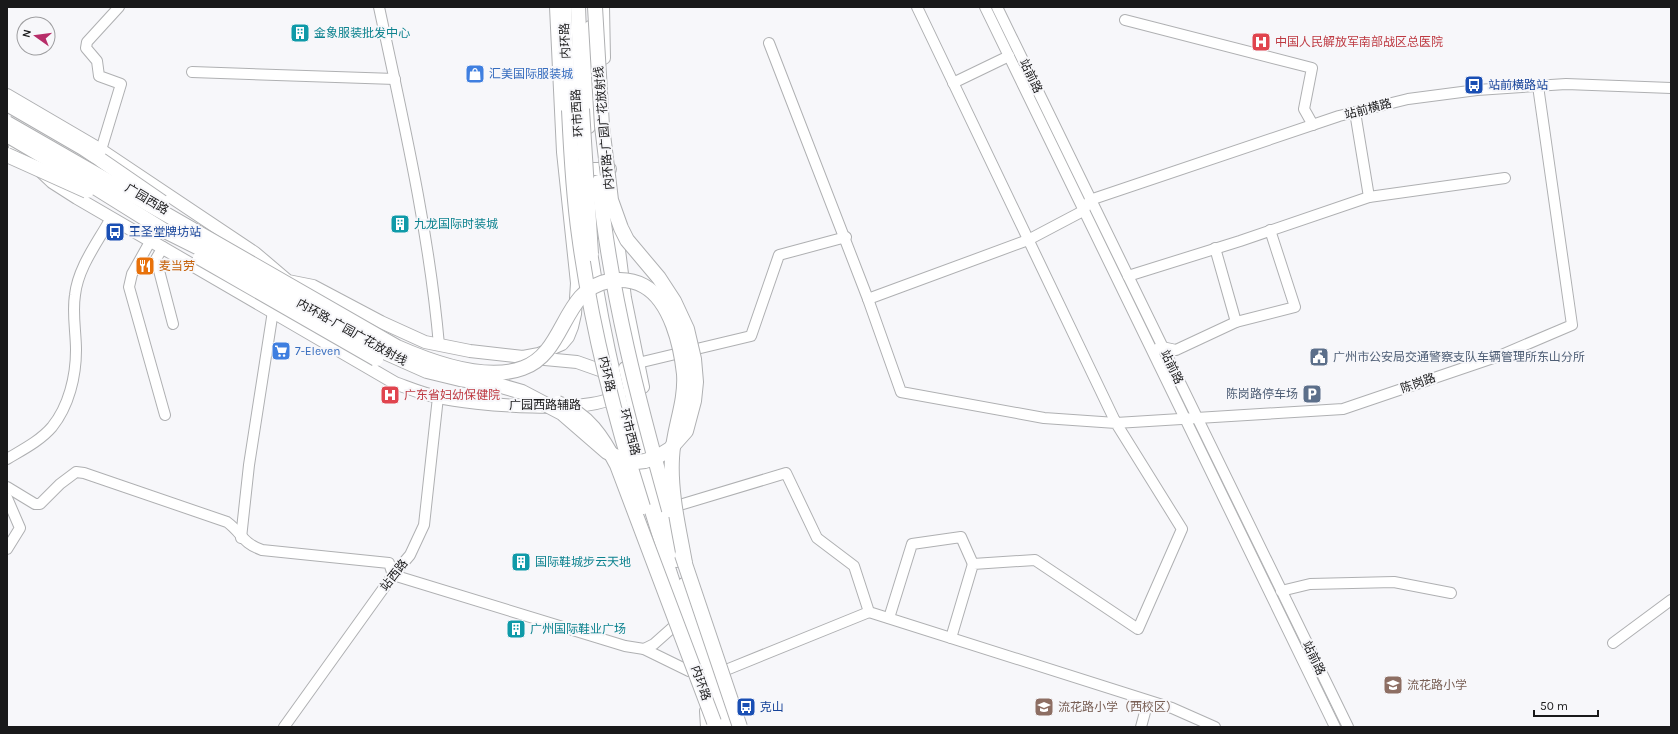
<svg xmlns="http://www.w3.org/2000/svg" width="1678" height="734" viewBox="0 0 1678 734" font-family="Karla,'Noto Sans SC',sans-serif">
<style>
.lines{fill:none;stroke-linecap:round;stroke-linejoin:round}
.minor-casing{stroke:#afb0b2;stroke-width:12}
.major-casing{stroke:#afb0b2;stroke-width:14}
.highway-casing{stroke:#afb0b2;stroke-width:16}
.minor{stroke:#fff;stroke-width:10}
.major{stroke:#fff;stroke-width:12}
.highway{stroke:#fff;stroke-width:14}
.highway-bridge-casing{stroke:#afb0b2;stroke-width:16;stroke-linecap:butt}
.highway-bridge{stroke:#fff;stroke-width:14}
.labels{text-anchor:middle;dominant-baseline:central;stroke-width:4;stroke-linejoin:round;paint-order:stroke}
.culture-label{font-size:12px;fill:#0d838f;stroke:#f7f7fa;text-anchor:start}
.street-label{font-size:12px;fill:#19191a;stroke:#f7f7fa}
.health-label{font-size:12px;fill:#be3a42;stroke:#f7f7fa;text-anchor:start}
.shop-label{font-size:12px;fill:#366cbe;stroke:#f7f7fa;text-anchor:start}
.transit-label{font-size:12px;fill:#164399;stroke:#f7f7fa;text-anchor:start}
.food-label{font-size:12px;fill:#c56008;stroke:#f7f7fa;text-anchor:start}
.service-label{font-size:12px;fill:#4e5e75;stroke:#f7f7fa;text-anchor:start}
.education-label{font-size:12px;fill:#785e54;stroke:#f7f7fa;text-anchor:start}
</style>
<rect width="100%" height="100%" fill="#f7f7fa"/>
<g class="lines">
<defs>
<g id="minor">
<path d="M379,7C403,119 429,231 439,345"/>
<path d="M917,7L1116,423L1343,409L1499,356L1572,325L1538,86"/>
<path d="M985,7L1335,727"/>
<path d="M997,7L1348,727"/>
<path d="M1125,20L1312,68L1304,109L1313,125"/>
<path d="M769,43L868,299L1028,240L1083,211L1090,200L1339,116L1408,99L1477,90L1566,84L1671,88"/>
<path d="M192,72L395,79"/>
<path d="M953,83L1009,56"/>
<path d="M1355,112L1369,197"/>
<path d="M101,150L121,84L99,76L97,61L86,48L87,42L119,7"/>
<path d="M151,240L132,274L129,287L165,415"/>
<path d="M163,247L156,259L173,324"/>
<path d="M1215,248L1236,322"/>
<path d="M1128,276L1240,241L1369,197L1505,178"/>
<path d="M868,299L901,392L1044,418L1116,423L1182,529L1138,629L1035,560L973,564L951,638"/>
<path d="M1157,349L1162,347L1176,350L1236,322L1295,307L1270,230"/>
<path d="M638,363L751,336L779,255L846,237"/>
<path d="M7,459C22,450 40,441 52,427C69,406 76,376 76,350C76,332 72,313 75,295C78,267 98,242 111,218"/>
<path d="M7,487L35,504H40L60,484L76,472L84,473L227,522C242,533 242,543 262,550L389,563L393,575L625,646L644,649L689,671"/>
<path d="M7,498L20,528L7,549"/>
<path d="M673,507L786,473L817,538L854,566L869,612L1172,708L1215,727"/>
<path d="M241,538L249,465L273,311"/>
<path d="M1281,591L1310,584L1394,582L1451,593"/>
<path d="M889,618L912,544L961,537L973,564"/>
<path d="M1613,643L1671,600"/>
<path d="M644,649L654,644L672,628"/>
<path d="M726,670L869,612"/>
<path d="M284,727L393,575L410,555L424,525L438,397"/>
<path d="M706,727L705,711L712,708"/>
<path d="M1141,727L1148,701"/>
</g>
<g id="major">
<path d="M603,7L604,58"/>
<path d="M7,95L101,150L255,253L288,281L313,286L381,322L425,342L470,351L523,357L539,354L562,344L568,337L572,327L575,314L577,283L563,152L556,7"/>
<path d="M589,127L590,27"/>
<path d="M15,147L52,182L77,198L395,383C409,388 423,394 438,397C469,404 598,417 619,393"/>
<path d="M593,169H610"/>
<path d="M615,218L625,298L643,387"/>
<path d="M590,245C603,334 624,424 651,511C673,583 699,655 722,727"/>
<path d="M534,358L577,362L611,374"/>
<path d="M625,368L647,464L676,561"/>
<path d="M684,584L732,727"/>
</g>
<g id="highway">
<path d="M564,7L569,110"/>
<path d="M578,7L582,109"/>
<path d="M7,104L83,148L101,160"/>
</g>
</defs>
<!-- minor casing -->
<use href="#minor" class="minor-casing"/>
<!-- major casing -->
<use href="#major" class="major-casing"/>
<!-- highway casing -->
<use href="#highway" class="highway-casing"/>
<!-- minor -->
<use href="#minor" class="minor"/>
<!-- major -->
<use href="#major" class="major"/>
<!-- highway -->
<use href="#highway" class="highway"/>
<defs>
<g id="highway-bridge">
<path d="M582,109L591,254"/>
<path d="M569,110C571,152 573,193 579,235C591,326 615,419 643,507"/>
<path d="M7,123L397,347C431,362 486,382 523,368C566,353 562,289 609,281C621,279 633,280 644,286C671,301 681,346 684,374C686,404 673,429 672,458C670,493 679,529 685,563"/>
<path d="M7,135L80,178L165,231L237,267L382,351L427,371L460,379L498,385L522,392L562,413L607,452L626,461L636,462L645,461L657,457L670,449L686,431L694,401L696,382L694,359L687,329L674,301L659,278L627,240L621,228L611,200L602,126L595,7"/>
<path d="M7,155L87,191"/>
<path d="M101,160L162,202"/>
<path d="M599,182C610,293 639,403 669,510"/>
<path d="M200,258L376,359"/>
<path d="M558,403C588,414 603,438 617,465L714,722"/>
<path d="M682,555L740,727"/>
</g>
</defs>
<!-- highway-bridge casing -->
<use href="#highway-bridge" class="highway-bridge-casing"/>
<!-- highway-bridge -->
<use href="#highway-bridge" class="highway-bridge"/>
</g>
<!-- icons -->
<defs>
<symbol id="building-square" viewBox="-11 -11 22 22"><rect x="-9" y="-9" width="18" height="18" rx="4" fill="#0f9aa8" stroke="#f7f7fa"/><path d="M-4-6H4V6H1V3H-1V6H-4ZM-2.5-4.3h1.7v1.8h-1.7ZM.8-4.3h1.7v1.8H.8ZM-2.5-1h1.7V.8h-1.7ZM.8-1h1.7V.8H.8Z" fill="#fff"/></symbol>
<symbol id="hospital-square" viewBox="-11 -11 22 22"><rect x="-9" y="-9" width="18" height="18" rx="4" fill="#e0444e" stroke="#f7f7fa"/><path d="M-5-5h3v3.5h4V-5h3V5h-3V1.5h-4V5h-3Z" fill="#fff"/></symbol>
<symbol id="shop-square" viewBox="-11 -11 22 22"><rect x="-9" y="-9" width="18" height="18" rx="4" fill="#3f7fe0" stroke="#f7f7fa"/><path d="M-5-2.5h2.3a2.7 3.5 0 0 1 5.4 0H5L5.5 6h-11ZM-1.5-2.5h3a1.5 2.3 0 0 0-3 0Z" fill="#fff"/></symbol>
<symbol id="bus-square" viewBox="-11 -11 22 22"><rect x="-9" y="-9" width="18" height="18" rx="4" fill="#1a4fb4" stroke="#f7f7fa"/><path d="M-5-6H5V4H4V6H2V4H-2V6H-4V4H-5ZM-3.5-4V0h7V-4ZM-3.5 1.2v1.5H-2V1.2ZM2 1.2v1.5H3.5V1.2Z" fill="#fff"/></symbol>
<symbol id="restaurant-square" viewBox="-11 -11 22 22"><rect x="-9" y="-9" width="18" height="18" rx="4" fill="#e8710a" stroke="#f7f7fa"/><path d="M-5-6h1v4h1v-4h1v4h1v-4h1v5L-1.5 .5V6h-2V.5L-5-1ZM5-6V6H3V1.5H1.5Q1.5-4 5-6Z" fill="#fff"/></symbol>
<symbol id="supermarket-square" viewBox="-11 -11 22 22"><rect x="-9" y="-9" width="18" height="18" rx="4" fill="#3f7fe0" stroke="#f7f7fa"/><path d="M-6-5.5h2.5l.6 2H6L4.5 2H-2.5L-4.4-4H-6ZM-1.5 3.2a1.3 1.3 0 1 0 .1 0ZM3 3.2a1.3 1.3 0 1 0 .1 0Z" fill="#fff"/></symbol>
<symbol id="civic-square" viewBox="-11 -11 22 22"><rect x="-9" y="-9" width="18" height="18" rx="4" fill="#5c6f8a" stroke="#f7f7fa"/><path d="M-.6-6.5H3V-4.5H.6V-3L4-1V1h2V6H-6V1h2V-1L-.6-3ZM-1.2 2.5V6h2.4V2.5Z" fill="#fff"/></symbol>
<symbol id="parking-square" viewBox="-11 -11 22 22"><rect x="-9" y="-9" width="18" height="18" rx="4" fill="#5c6f8a" stroke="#f7f7fa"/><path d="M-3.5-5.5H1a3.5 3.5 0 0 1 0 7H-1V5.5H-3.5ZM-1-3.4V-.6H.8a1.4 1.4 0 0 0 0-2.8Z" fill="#fff"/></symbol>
<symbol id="school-square" viewBox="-11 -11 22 22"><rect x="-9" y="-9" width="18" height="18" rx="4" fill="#8d6e63" stroke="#f7f7fa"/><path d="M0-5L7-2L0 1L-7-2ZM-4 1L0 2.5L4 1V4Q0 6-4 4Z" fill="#fff"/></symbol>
</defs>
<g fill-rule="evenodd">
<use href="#building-square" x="289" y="22" width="22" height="22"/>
<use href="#hospital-square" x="1250" y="31" width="22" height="22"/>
<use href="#shop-square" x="464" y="63" width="22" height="22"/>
<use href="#bus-square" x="1463" y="74" width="22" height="22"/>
<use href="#building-square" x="389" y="213" width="22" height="22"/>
<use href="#bus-square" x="104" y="221" width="22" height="22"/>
<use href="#restaurant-square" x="134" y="255" width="22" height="22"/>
<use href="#supermarket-square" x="270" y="340" width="22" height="22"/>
<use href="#civic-square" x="1308" y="346" width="22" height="22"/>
<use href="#parking-square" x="1301" y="383" width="22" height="22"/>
<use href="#hospital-square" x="379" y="384" width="22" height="22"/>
<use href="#building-square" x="510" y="551" width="22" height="22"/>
<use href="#building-square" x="505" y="618" width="22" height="22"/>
<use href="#school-square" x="1382" y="674" width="22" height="22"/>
<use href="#bus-square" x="735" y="696" width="22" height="22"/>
<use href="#school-square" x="1033" y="696" width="22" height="22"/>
</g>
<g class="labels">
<!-- culture labels -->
<g class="culture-label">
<text x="314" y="33">金象服装批发中心</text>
<text x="414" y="224">九龙国际时装城</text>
<text x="535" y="562">国际鞋城步云天地</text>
<text x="530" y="629">广州国际鞋业广场</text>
</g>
<!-- street labels -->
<g class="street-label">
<text transform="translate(565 41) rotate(-92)">内环路</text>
<text transform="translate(1031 76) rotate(64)">站前路</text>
<text transform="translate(1368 109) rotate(-15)">站前横路</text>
<text transform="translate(577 113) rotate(-94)">环市西路</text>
<text transform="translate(604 128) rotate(-95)">内环路-广园广花放射线</text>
<text transform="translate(147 199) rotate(31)">广园西路</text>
<text transform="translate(352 332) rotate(29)">内环路-广园广花放射线</text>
<text transform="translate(1172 367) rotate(64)">站前路</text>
<text transform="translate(607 374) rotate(77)">内环路</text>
<text transform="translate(1418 383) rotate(-19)">陈岗路</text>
<text x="545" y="405">广园西路辅路</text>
<text transform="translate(630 432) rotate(76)">环市西路</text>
<text transform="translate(394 575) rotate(-52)">站西路</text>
<text transform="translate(1314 658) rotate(64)">站前路</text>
<text transform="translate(701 683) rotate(71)">内环路</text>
</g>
<!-- health labels -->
<g class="health-label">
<text x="1275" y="42">中国人民解放军南部战区总医院</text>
<text x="404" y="395">广东省妇幼保健院</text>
</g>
<!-- shop labels -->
<g class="shop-label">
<text x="489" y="74">汇美国际服装城</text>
<text x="295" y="351">7-Eleven</text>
</g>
<!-- transit labels -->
<g class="transit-label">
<text x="1488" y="85">站前横路站</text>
<text x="129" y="232">王圣堂牌坊站</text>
<text x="760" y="707">克山</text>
</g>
<!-- food labels -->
<g class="food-label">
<text x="159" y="266">麦当劳</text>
</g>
<!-- service labels -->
<g class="service-label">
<text x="1333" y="357">广州市公安局交通警察支队车辆管理所东山分所</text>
<text x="1298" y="394" text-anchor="end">陈岗路停车场</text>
</g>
<!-- education labels -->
<g class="education-label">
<text x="1407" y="685">流花路小学</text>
<text x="1058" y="707">流花路小学（西校区）</text>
</g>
</g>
<!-- border -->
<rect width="1678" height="734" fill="none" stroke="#19191a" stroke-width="16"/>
<!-- north arrow -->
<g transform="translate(36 36) rotate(284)"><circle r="19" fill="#f7f7fa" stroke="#9e9ea0"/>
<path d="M0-3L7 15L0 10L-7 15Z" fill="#b72d69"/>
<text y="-6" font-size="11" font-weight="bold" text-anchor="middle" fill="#19191a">N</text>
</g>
<!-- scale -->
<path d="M1534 710v6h64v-6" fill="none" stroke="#19191a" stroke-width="2"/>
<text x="1540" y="710" font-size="12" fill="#19191a" stroke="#f7f7fa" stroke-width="3" paint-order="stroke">50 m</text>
</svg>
